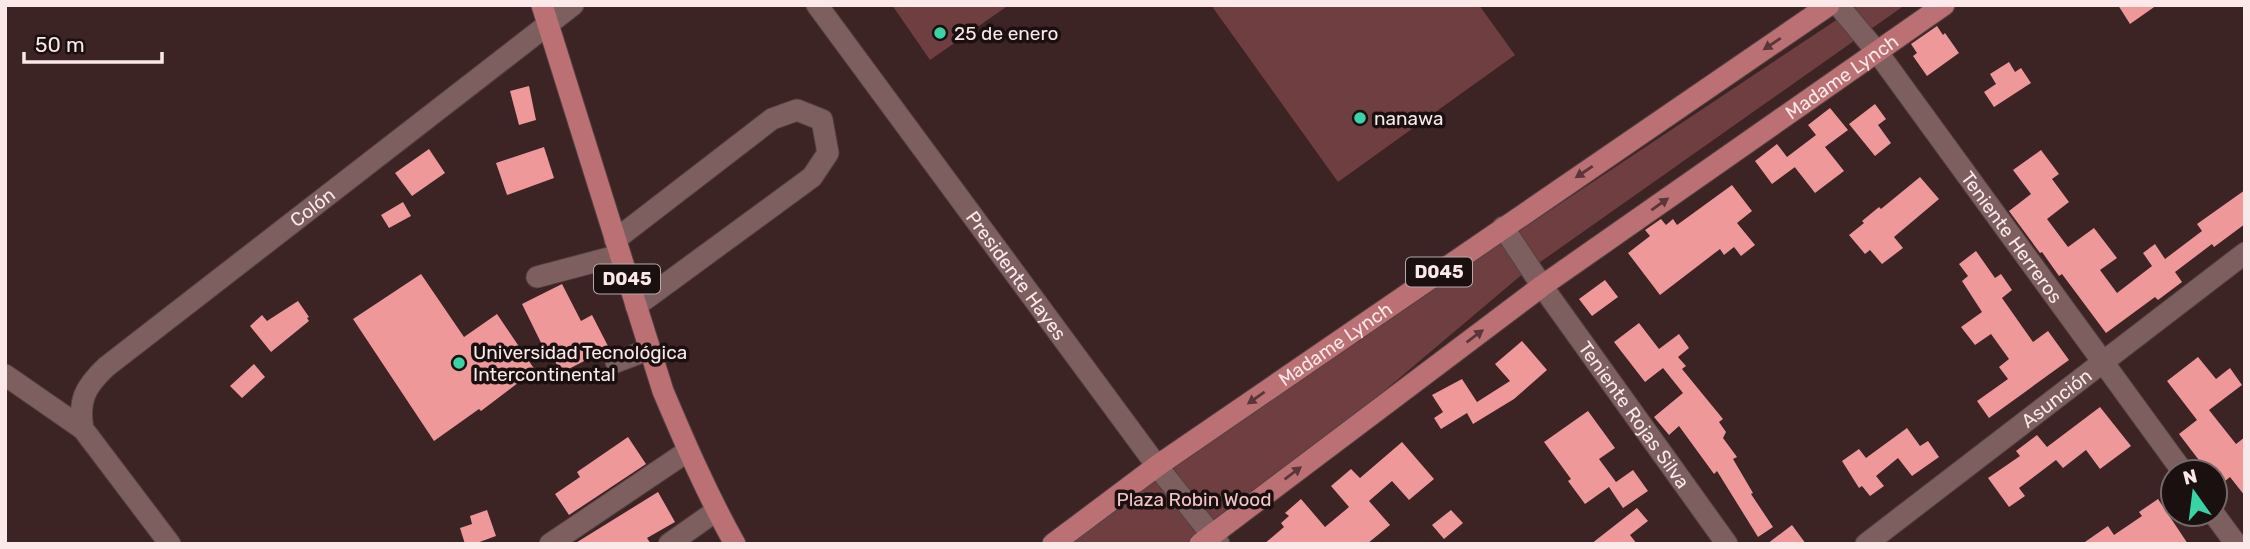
<svg xmlns="http://www.w3.org/2000/svg" width="2250" height="549" viewBox="0 0 2250 549" font-family="Rubik,sans-serif">
<style>
.green{fill:#6f3e40}
.building{fill:#ee989a}
.lines{fill:none;stroke-linecap:round;stroke-linejoin:round}
.minor-casing{stroke:#564142;stroke-width:23}
.major-casing{stroke:#564142;stroke-width:23}
.minor{stroke:#7d5f60;stroke-width:21}
.major{stroke:#bb7074;stroke-width:21}
.oneway{fill:#5b3638}
.poi-dot{fill:#39d4a5;stroke:#1b1010;stroke-width:2.5}
.labels{text-anchor:middle;dominant-baseline:central;stroke-width:7;stroke-linejoin:round;paint-order:stroke}
.shield{fill:#1b1010;stroke:#b8a8a8;stroke-width:2}
.shield-label{font-size:18px;font-weight:bold;fill:#fbe9e9}
.poi-label{font-size:19px;fill:#fbe9e9;stroke:#1b1010;text-anchor:start}
.street-label{font-size:19px;fill:#fbe9e9;stroke:#1b1010}
.park-label{font-size:19px;fill:#f4c5c6;stroke:#1b1010}
</style>
<rect width="100%" height="100%" fill="#3c2324"/>
<!-- green -->
<g class="green">
<path d="M892,5H1009L930,60Z"/>
<path d="M1211,5H1479L1515,55L1338,182Z"/>
<path d="M1859,5H1905L1519,277L1203,544H1069L1151,480L1495,247Z"/>
</g>
<!-- building -->
<g class="building">
<path d="M2118,5H2157L2130,24Z"/>
<path d="M1937,26L1943,35L1945,33L1959,53L1927,76L1913,56L1917,53L1911,44Z"/>
<path d="M2009,62L2015,72L2021,68L2031,83L1994,107L1984,92L1996,84L1990,74Z"/>
<path d="M529,86L536,120L519,125L510,91Z"/>
<path d="M1875,104L1886,119L1878,125L1891,143L1875,156L1849,124Z"/>
<path d="M1830,108L1848,130L1825,147L1844,171L1815,193L1790,161L1795,167L1772,184L1755,161L1777,144L1787,157L1816,135L1808,125Z"/>
<path d="M544,147L554,178L507,195L496,163Z"/>
<path d="M429,149L445,173L412,196L395,173Z"/>
<path d="M2041,150L2059,174L2052,179L2069,202L2047,219L2068,247L2094,228L2117,258L2100,270L2117,293L2152,266L2143,253L2155,244L2165,259L2202,231L2197,224L2245,190V224L2214,247L2212,244L2175,272L2182,282L2158,300L2155,297L2106,333L2062,274L2059,276L2042,252L2040,253L2009,211L2031,194L2013,170Z"/>
<path d="M1920,177L1939,199L1894,237L1903,248L1882,264L1870,250L1865,254L1849,235L1864,223L1862,221L1879,207L1881,209Z"/>
<path d="M1732,185L1752,211L1737,223L1755,245L1741,256L1734,247L1724,255L1720,249L1660,295L1628,253L1650,236L1645,230L1661,219L1666,225L1673,219L1677,225Z"/>
<path d="M403,202L411,216L389,228L381,215Z"/>
<path d="M1976,251L1995,278L2001,274L2012,290L2002,298L2033,342L2048,331L2069,360L1989,418L1977,401L2008,379L1999,367L2009,359L1991,334L1975,345L1961,327L1982,312L1962,281L1968,276L1959,264Z"/>
<path d="M421,274L464,337L497,314L535,370L481,411L479,409L434,441L353,319Z"/>
<path d="M1605,280L1618,297L1592,316L1579,299Z"/>
<path d="M562,284L581,321L592,315L609,348L561,373L553,357L549,359L522,304Z"/>
<path d="M298,301L309,317L307,318L309,321L271,352L250,326L262,315L267,321Z"/>
<path d="M1639,323L1659,349L1679,334L1689,348L1678,357L1686,366L1682,369L1723,419L1719,422L1726,432L1723,438L1737,457L1733,459L1753,493L1751,494L1773,527L1758,537L1717,471L1714,474L1679,426L1669,435L1654,417L1683,393L1663,368L1645,382L1614,342Z"/>
<path d="M1522,341L1547,370L1514,399L1473,424L1467,413L1441,429L1434,418L1443,412L1432,395L1462,379L1477,402L1510,381L1495,364Z"/>
<path d="M2198,357L2216,379L2230,368L2242,385L2209,410L2236,444L2245,437V496L2230,477L2215,489V472H2208L2179,434L2197,420L2167,381Z"/>
<path d="M254,364L265,377L242,398L230,386Z"/>
<path d="M2100,407L2131,446L2100,469L2086,450L2063,468L2056,460L2019,488L2025,496L2009,507L1988,478L2020,456L2016,451L2037,435L2047,447Z"/>
<path d="M1588,411L1615,448L1599,459L1616,482L1633,470L1648,491L1623,508L1609,487L1585,504L1568,481L1571,479L1544,442Z"/>
<path d="M1907,428L1920,446L1928,441L1939,457L1912,476L1898,458L1876,476L1884,486L1870,496L1862,486L1859,488L1842,461L1859,449L1866,458Z"/>
<path d="M628,437L646,464L569,515L555,494L580,477L577,472Z"/>
<path d="M1402,442L1434,479L1409,500L1392,481L1369,501L1390,525L1367,544H1264L1284,527L1281,523L1289,516L1285,513L1301,499L1325,527L1349,507L1331,486L1351,469L1360,478Z"/>
<path d="M658,492L675,522L647,538L651,544H574Z"/>
<path d="M2158,499L2188,544H2082L2108,526L2114,535L2142,516L2139,512Z"/>
<path d="M1637,508L1648,521L1630,535L1637,544H1591Z"/>
<path d="M487,510L496,536L474,544H465L460,528L472,524L470,516Z"/>
<path d="M1451,510L1463,523L1444,539L1432,525Z"/>
<path d="M1792,525L1806,544H1767Z"/>
</g>
<g class="lines">
<defs>
<g id="minor">
<path id="s1" d="M817,5L1157,466L1219,544"/>
<path id="s2" d="M1838,5L1878,53L2183,472"/>
<path id="s3" d="M1503,227L1542,286L1727,544"/>
<path d="M615,240L772,119L797,110L822,120L828,153L812,177L636,306"/>
<path d="M537,277L620,255"/>
<path d="M616,362L650,349"/>
<path d="M5,375L83,429L170,544"/>
<path id="s4" d="M83,429C78,400 85,387 106,367L573,5"/>
<path d="M2214,514L2236,544"/>
<path d="M550,544L688,451"/>
<path d="M669,544L716,511"/>
<path id="s5" d="M1866,544L2245,253"/>
</g>
<g id="major">
<path d="M542,5L663,391C685,443 707,494 735,544"/>
<path id="s6" d="M1053,544L1157,466L1829,5"/>
<path id="s7" d="M1200,544L1542,286L1944,5"/>
</g>
</defs>
<!-- minor casing -->
<use href="#minor" class="minor-casing"/>
<!-- major casing -->
<use href="#major" class="major-casing"/>
<!-- minor -->
<use href="#minor" class="minor"/>
<!-- major -->
<use href="#major" class="major"/>
</g>
<!-- one-way arrows -->
<defs><path id="oneway-solid" d="M-6-.8H1V-3.2L6.5 0L1 3.2V.8H-6Z" transform="scale(1.75)"/></defs>
<g class="oneway">
<use href="#oneway-solid" transform="translate(1772 44) rotate(146)"/>
<use href="#oneway-solid" transform="translate(1584 172) rotate(146)"/>
<use href="#oneway-solid" transform="translate(1660 204) rotate(-35)"/>
<use href="#oneway-solid" transform="translate(1475 336) rotate(-37)"/>
<use href="#oneway-solid" transform="translate(1256 398) rotate(145)"/>
<use href="#oneway-solid" transform="translate(1293 473) rotate(-37)"/>
</g>
<!-- markers -->
<g class="poi-dot">
<circle cx="940" cy="33" r="7"/>
<circle cx="1360" cy="118" r="7"/>
<circle cx="459" cy="363" r="7"/>
</g>
<g class="labels">
<!-- shield labels -->
<g class="shield">
<rect x="1406" y="257.5" width="66" height="29" rx="5"/>
<rect x="594" y="264.5" width="66" height="29" rx="5"/>
</g>
<g class="shield-label">
<text x="1439" y="272">D045</text>
<text x="627" y="279">D045</text>
</g>
<!-- poi labels -->
<g class="poi-label">
<text x="954" y="33">25 de enero</text>
<text x="1374" y="118">nanawa</text>
<text x="473" y="352">Universidad Tecnológica<tspan x="473" dy="22">Intercontinental</tspan></text>
</g>
<!-- street labels -->
<g class="street-label">
<text stroke="none"><textPath href="#s7" startOffset="794">Madame Lynch</textPath></text>
<text stroke="none"><textPath href="#s4" startOffset="331">Colón</textPath></text>
<text stroke="none"><textPath href="#s2" startOffset="290">Teniente Herreros</textPath></text>
<text stroke="none"><textPath href="#s1" startOffset="336">Presidente Hayes</textPath></text>
<text stroke="none"><textPath href="#s6" startOffset="346">Madame Lynch</textPath></text>
<text stroke="none"><textPath href="#s5" startOffset="240">Asunción</textPath></text>
<text stroke="none"><textPath href="#s3" startOffset="229">Teniente Rojas Silva</textPath></text>
</g>
<!-- park labels -->
<g class="park-label">
<text x="1194" y="499">Plaza Robin Wood</text>
</g>
</g>
<!-- border -->
<rect width="2250" height="549" fill="none" stroke="#fbe9e9" stroke-width="14"/>
<!-- north arrow -->
<g transform="translate(2194 493) rotate(346)"><circle r="33" fill="#1b1010" stroke="#756767" stroke-width="2"/>
<path d="M0-5L12 26L0 18L-12 26Z" fill="#39d4a5"/>
<text y="-10" font-size="19" font-weight="bold" text-anchor="middle" fill="#fbe9e9">N</text>
</g>
<!-- scale -->
<path d="M24 52v10h138v-10" fill="none" stroke="#fbe9e9" stroke-width="3.5"/>
<text x="35" y="52" font-size="21" fill="#fbe9e9" stroke="#1b1010" stroke-width="5" paint-order="stroke">50 m</text>
</svg>
